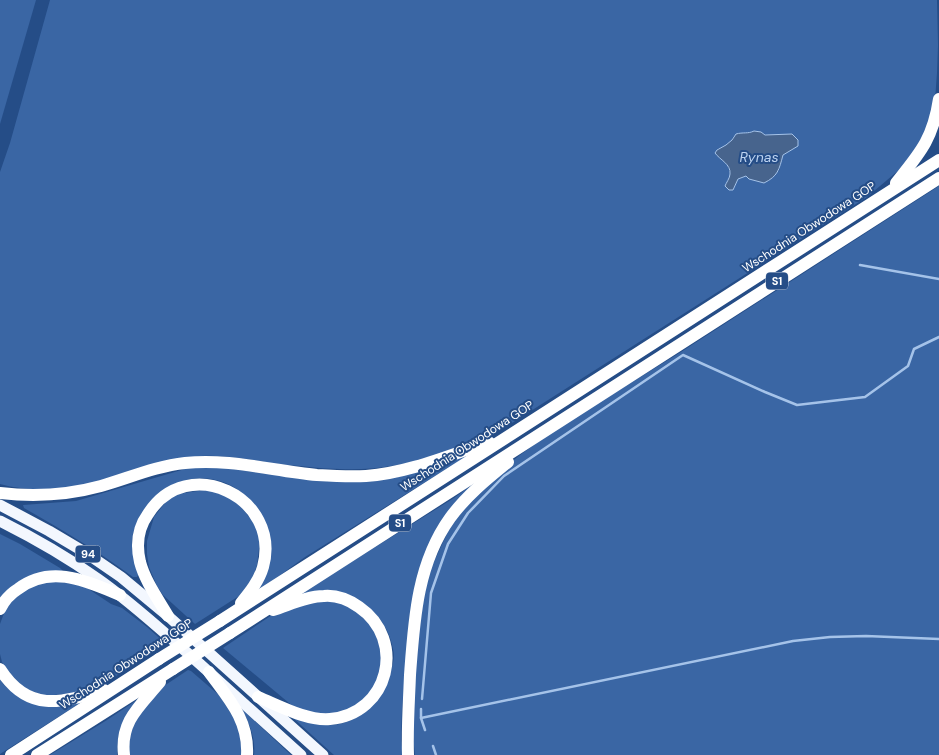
<svg xmlns="http://www.w3.org/2000/svg" width="939" height="755" viewBox="0 0 939 755" font-family="'DM Sans',sans-serif">
<style>
.green{fill:#3a66a4;fill-rule:evenodd}
.water{fill:#47648d;stroke:#a5c3e9}
.lines{fill:none;stroke-linecap:round;stroke-linejoin:round}
.stream{stroke:#a5c3e9;stroke-width:2.5}
.major{stroke:#f3f7fe;stroke-width:11}
.highway{stroke:#fff;stroke-width:12}
.highway-bridge{stroke:#fff;stroke-width:12}
.labels{text-anchor:middle;dominant-baseline:central;stroke-width:4;stroke-linejoin:round;paint-order:stroke}
.shield{fill:#254d87;stroke:#becadb;stroke-width:1}
.shield-label{font-size:11px;font-weight:bold;fill:#fff}
.street-label{font-size:12px;fill:#fff;stroke:#254d87}
.water-label{font-size:14px;font-style:italic;fill:#bcd2f0;stroke:#254d87}
</style>
<rect width="100%" height="100%" fill="#254d87"/>
<!-- green -->
<g class="green">
<path d="M0,0H36L0,124Z"/>
<path d="M50,0H937L938,45L937,73L934,113L931,125L906,164L867,197L504,428C455,452 396,472 340,469C323,469 305,466 287,465C258,462 230,454 201,456C187,457 173,463 160,466C109,479 53,499 0,484V172L10,143ZM754,131C761,131 764,135 771,136L783,155L779,171L749,179L746,176L738,179L733,190L728,166L724,161L717,149C724,147 731,144 733,137L741,133L749,134Z"/>
<path d="M939,186V755H415L412,726L419,629L425,590L430,570L452,523L495,475L520,455L556,429L681,352Z"/>
<path d="M467,456L305,557L261,589L259,588C260,573 262,557 263,542C264,536 266,529 264,523C262,513 255,505 248,498C215,465 164,475 141,514C137,522 133,531 132,540C131,551 136,562 139,573L137,577H133C98,551 61,529 24,508L23,505L76,501L185,469L210,466L322,481Z"/>
<path d="M473,484L453,509L410,619L402,708L401,740L403,755H334L292,717C305,721 319,726 333,725C362,722 384,699 391,671C393,664 395,656 393,649C389,626 375,610 355,598L295,597L454,498Z"/>
<path d="M211,489L238,503L257,527L260,540L257,565L252,579L239,596L195,624L163,595L157,586L149,567L147,554V541L154,517L168,499L178,494Z"/>
<path d="M0,534L20,544L60,568L64,572L0,602Z"/>
<path d="M55,581L84,586L111,604L122,608L147,627L166,644L105,683L84,692L44,696L24,688L6,669L2,662L0,654V624L6,608L14,599L23,591L38,584Z"/>
<path d="M331,600L353,608L377,632L383,661L374,688L355,707L325,716L295,708L223,648L272,615L294,606Z"/>
<path d="M188,670L191,671L220,696L239,727L242,755H129L128,744L135,718L164,686Z"/>
<path d="M0,679L4,685L19,697L80,703L0,754Z"/>
<path d="M137,700L123,723L118,738L117,755H50L107,720Z"/>
<path d="M242,709L291,755H254C256,738 249,724 242,709Z"/>
</g>
<!-- water -->
<path class="water" d="M754,131L761,132L765,135L792,134L798,140V146L783,155C779,170 778,176 764,183L749,179L746,176L738,179L733,190H729L725,186C726,183 730,178 730,174C731,164 720,160 715,153L717,150L726,145L732,140L736,134C743,132 748,134 754,131Z"/>
<g class="lines">
<!-- stream -->
<g class="stream">
<path d="M860,265L939,279"/>
<path d="M422,699L431,593L448,544L468,513L504,476L683,355L765,392L797,405L865,397L908,366L914,349L939,337"/>
<path d="M421,718V709"/>
<path d="M425,730L421,718L793,641L830,637L866,636L939,639"/>
<path d="M433,746L436,755"/>
</g>
<!-- major -->
<g class="major">
<path d="M0,505L49,531L86,553L121,577L168,616L323,755"/>
<path d="M0,521C34,538 67,557 98,579C131,602 161,630 191,656C228,689 264,722 301,755"/>
</g>
<!-- highway -->
<g class="highway">
<path d="M896,183C920,153 933,139 939,99"/>
<path d="M0,493C34,497 68,495 101,486C129,478 156,466 185,463C229,458 273,471 317,475C333,476 350,477 366,476C408,473 450,455 489,442"/>
<path d="M0,609C4,601 10,594 18,589C51,564 86,581 120,595"/>
<path d="M168,616C158,599 145,581 140,562C136,545 138,528 148,514C187,452 282,497 263,567C259,581 250,592 241,603"/>
<path d="M220,621L939,160"/>
<path d="M230,633L939,178"/>
<path d="M0,669C28,713 61,703 104,690"/>
<path d="M209,672C228,698 249,720 247,755"/>
<path d="M258,697C280,706 307,721 330,719C389,714 407,640 359,607C349,600 336,595 324,596C307,596 289,605 273,610"/>
<path d="M11,755L159,659"/>
<path d="M37,755L173,669"/>
<path d="M124,755C120,721 140,706 160,682"/>
<path d="M408,755C407,728 409,702 410,675C414,620 417,564 450,518C466,496 487,479 508,462"/>
</g>
<!-- highway-bridge -->
<g class="highway-bridge">
<path d="M159,659L220,621"/>
<path d="M173,669L230,633"/>
</g>
</g>
<g class="labels">
<!-- shield labels -->
<g class="shield">
<rect x="766" y="272.5" width="22" height="17" rx="4"/>
<rect x="389" y="514.5" width="22" height="17" rx="4"/>
<rect x="75.5" y="545.5" width="25" height="17" rx="4"/>
</g>
<g class="shield-label">
<text x="777" y="281">S1</text>
<text x="400" y="523">S1</text>
<text x="88" y="554">94</text>
</g>
<!-- street labels -->
<g class="street-label">
<text transform="translate(809 227) rotate(-33)">Wschodnia Obwodowa GOP</text>
<text transform="translate(467 446) rotate(-33)">Wschodnia Obwodowa GOP</text>
<text transform="translate(126 664) rotate(-33)">Wschodnia Obwodowa GOP</text>
</g>
<!-- water labels -->
<g class="water-label">
<text x="759" y="157">Rynas</text>
</g>
</g>
</svg>
